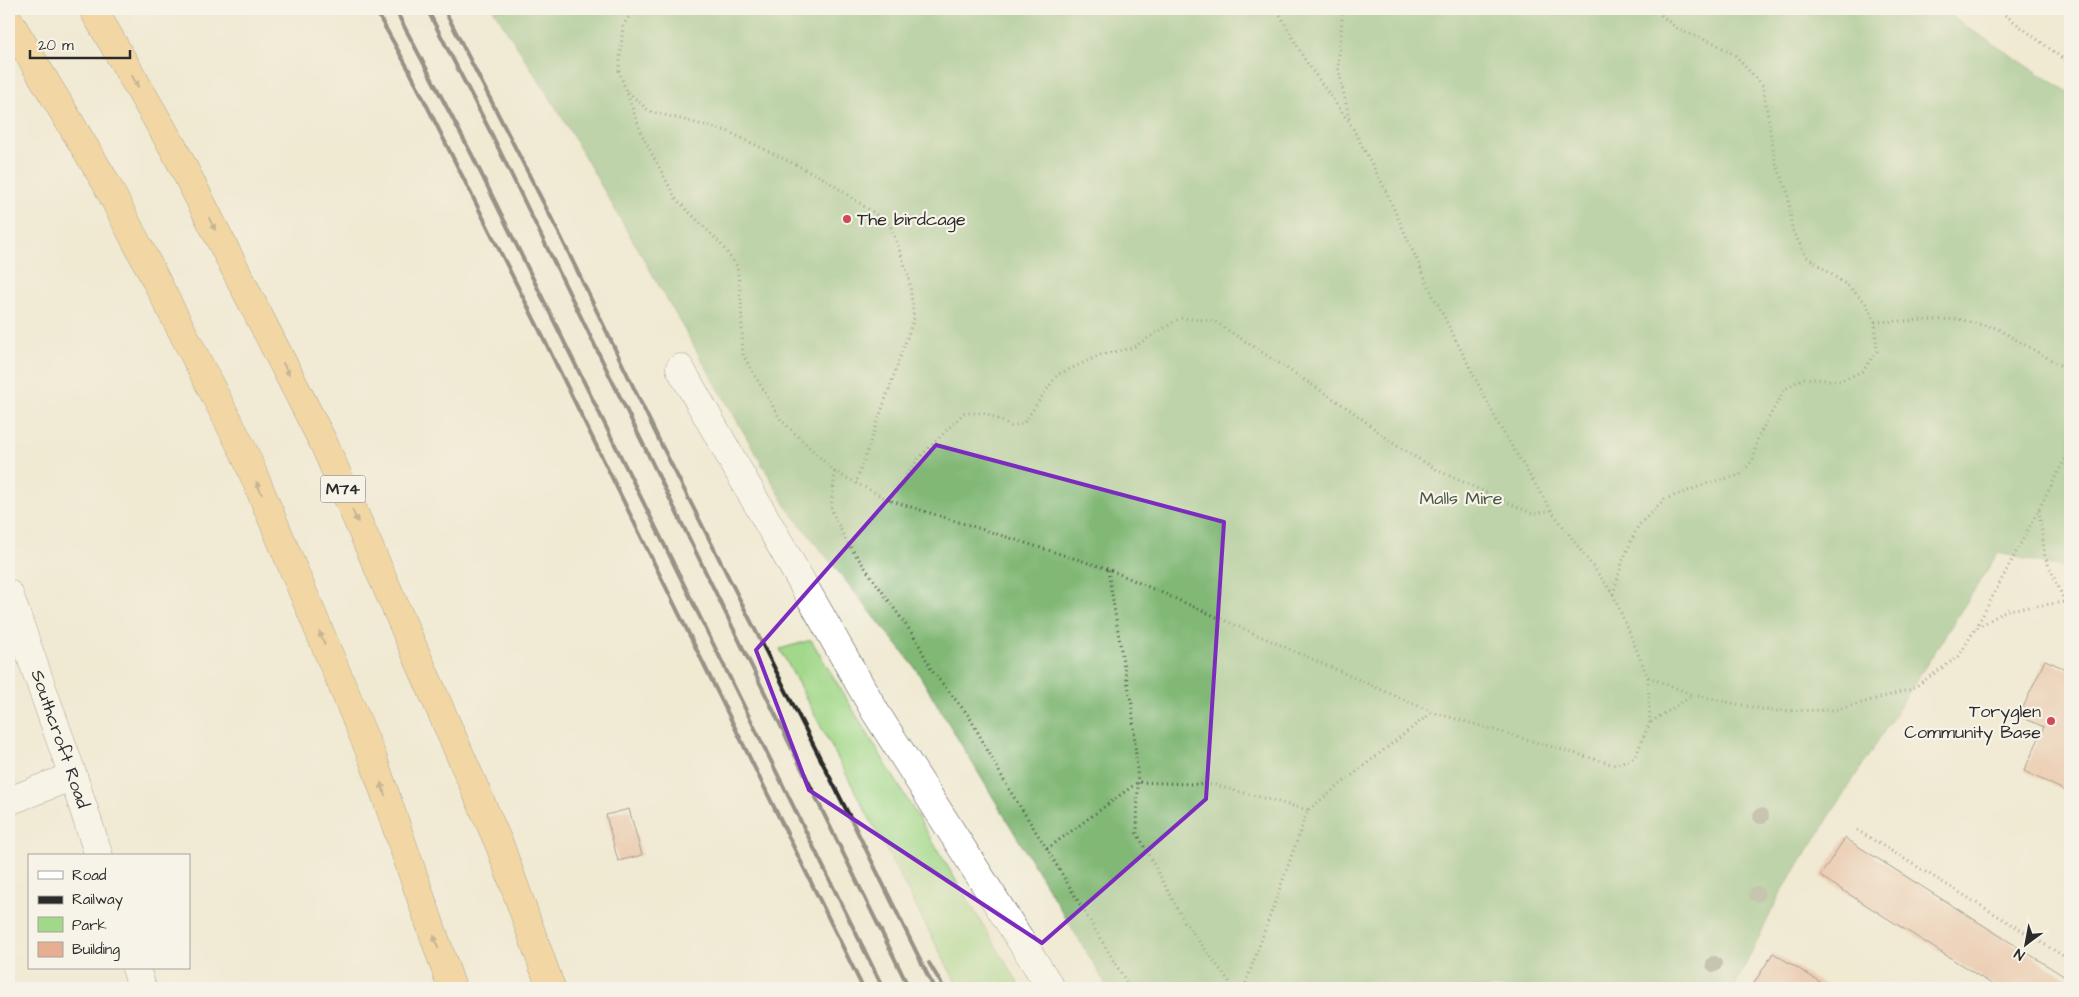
<svg xmlns="http://www.w3.org/2000/svg" width="2079" height="997" viewBox="0 0 2079 997" font-family="'Architects Daughter',sans-serif">
<style>
.green{fill:#a2d88a;stroke:#66825a}
.forest{fill:#81b876;stroke:#567250}
.building{fill:#e7af91}
.lines{fill:none;stroke-linecap:round;stroke-linejoin:round}
.minor-casing{stroke:#494844;stroke-width:29}
.highway-casing{stroke:#494844;stroke-width:29}
.path{stroke:#494844;stroke-width:3;stroke-dasharray:1 4;stroke-linecap:butt}
.minor{stroke:#fff;stroke-width:28}
.highway{stroke:#f4c26a;stroke-width:28}
.rail{stroke:#2b2b2b;stroke-width:4}
.tree{fill:#949984}
.oneway{fill:#90764a}
.marked{fill:none;stroke:#7b2cbf;stroke-width:4;stroke-linejoin:round}
.poi-dot{fill:#d1495b;stroke:#f7f3e8;stroke-width:2}
.labels{text-anchor:middle;dominant-baseline:central;stroke-width:4.5;stroke-linejoin:round;paint-order:stroke}
.shield{fill:#f7f3e8;stroke:#686764;stroke-width:1}
.shield-label{font-size:16px;font-weight:bold;fill:#2b2b2b}
.poi-label{font-size:18px;fill:#2b2b2b;stroke:#f7f3e8;text-anchor:start}
.park-label{font-size:18px;fill:#495643;stroke:#f7f3e8}
.street-label{font-size:18px;fill:#2b2b2b;stroke:#f7f3e8}
</style>
<rect width="100%" height="100%" fill="#f7f3e8"/>
<filter id="ink" filterUnits="userSpaceOnUse"><feTurbulence type="fractalNoise" baseFrequency=".02" numOctaves="2"/><feDisplacementMap in="SourceGraphic" scale="10" xChannelSelector="R" yChannelSelector="G"/><feConvolveMatrix kernelMatrix="1 2 1 2 8 2 1 2 1" color-interpolation-filters="sRGB"/></filter>
<filter id="wash" filterUnits="userSpaceOnUse"><feTurbulence type="fractalNoise" baseFrequency=".0096" numOctaves="4" result="noise"/><feDisplacementMap in="SourceGraphic" scale="20" xChannelSelector="R" yChannelSelector="G"/><feGaussianBlur stdDeviation="1.12" result="paint"/><feColorMatrix in="noise" values="0 0 0 0 0 0 0 0 0 0 0 0 0 0 0 0 0 1.4 0 .05"/><feComposite in="paint" operator="in"/></filter>
<g filter="url(#wash)">
<rect width="100%" height="100%" fill="#f0ead3"/>
<!-- green -->
<path class="green" d="M811,640L1021,988H959L780,649Z"/>
<!-- forest -->
<path class="forest" d="M493,9H1942L1962,24L2070,93V569L1998,553L1780,894L1734,988H1108L914,666L788,509L557,109Z"/>
<g id="blocks">
<!-- building -->
<g class="building">
<path d="M2045,660L2070,671V793L2024,771L2044,727L2019,716Z"/>
<path d="M629,809L642,855L618,861L606,815Z"/>
<path d="M1845,838L2070,980L2066,988H1998L1820,876Z"/>
<path d="M1773,953L1830,988H1751Z"/>
</g>
</g>
</g>
<g filter="url(#ink)">
<use href="#blocks" fill-opacity="0" stroke="#494844" stroke-width="1"/>
<g class="lines">
<defs>
<g id="minor">
<path d="M680,368L876,713L1051,988"/>
<path d="M9,594L73,776L99,856"/>
<path d="M9,801L73,776"/>
<path d="M136,968L142,988"/>
</g>
<g id="highway">
<path d="M93,9L174,149L324,444L500,846L551,988"/>
<path d="M9,21L105,181L244,452L373,759L452,988"/>
</g>
</defs>
<!-- minor casing -->
<use href="#minor" class="minor-casing"/>
<!-- highway casing -->
<use href="#highway" class="highway-casing"/>
<!-- path -->
<g class="path">
<path d="M634,9L623,25L619,71L642,135L676,199L719,242L737,266L741,298L743,355L781,420L835,472L889,500L1108,569L1432,712L1615,765L1635,757L1650,722L1648,677L1613,594L1551,510L1500,427L1431,291L1384,187L1351,125L1305,60L1277,9"/>
<path d="M1343,9L1338,67L1350,122"/>
<path d="M1997,9L2070,64"/>
<path d="M628,92L649,111L727,131L823,178L890,224L909,277L914,318L856,483"/>
<path d="M1875,322L1958,319L1996,328L2070,371"/>
<path d="M835,472L831,509L846,541L916,639L932,671L969,716L1007,786L1047,849L1130,988"/>
<path d="M889,500L918,459L964,413H986L1011,426L1023,424L1057,375L1100,355L1132,348L1180,318L1214,321L1352,411L1394,444L1439,471L1533,514L1551,510"/>
<path d="M2039,510L2045,557L2065,602L2070,604"/>
<path d="M1108,570L1123,662L1132,704L1138,782L1137,833L1184,921L1234,988"/>
<path d="M1613,594L1623,560L1638,526L1665,499L1712,482L1740,475L1753,460L1758,437L1785,389L1803,378L1840,381L1863,371L1877,351L1875,322L1865,302L1848,286L1806,256L1792,229L1788,193L1775,161L1763,86L1735,55L1714,43L1679,30L1654,9"/>
<path d="M1976,628L2070,450"/>
<path d="M1648,677L1693,695"/>
<path d="M1651,722L1693,695L1771,711L1836,710L1912,689L1959,656L1975,629L2007,610L2065,602"/>
<path d="M1857,830L2070,960"/>
<path d="M1047,849L1138,782L1215,785L1308,810"/>
<path d="M1244,988L1308,810L1432,712"/>
</g>
<!-- minor -->
<use href="#minor" class="minor"/>
<!-- highway -->
<use href="#highway" class="highway"/>
<!-- rail -->
<g class="rail">
<path d="M375,9L409,70L537,325L863,988"/>
<path d="M395,9L472,155L883,988"/>
<path d="M427,9L491,133L909,988"/>
<path d="M444,9L559,233L659,440L854,825L934,988"/>
<path d="M929,963L944,988"/>
</g>
</g>
<!-- trees -->
<g class="tree">
<circle cx="1761" cy="816" r="8"/>
<circle cx="1757" cy="894" r="8"/>
<circle cx="1714" cy="964" r="8"/>
</g>
<!-- one-way arrows -->
<defs><path id="oneway-solid" d="M-6-.8H1V-3.2L6.5 0L1 3.2V.8H-6Z" transform="scale(1.25)"/></defs>
<g class="oneway">
<use href="#oneway-solid" transform="translate(135 81) rotate(60)"/>
<use href="#oneway-solid" transform="translate(212 224) rotate(63)"/>
<use href="#oneway-solid" transform="translate(286 369) rotate(63)"/>
<use href="#oneway-solid" transform="translate(259 488) rotate(-113)"/>
<use href="#oneway-solid" transform="translate(355 516) rotate(66)"/>
<use href="#oneway-solid" transform="translate(322 638) rotate(-113)"/>
<use href="#oneway-solid" transform="translate(383 789) rotate(-109)"/>
<use href="#oneway-solid" transform="translate(436 942) rotate(-109)"/>
</g>
</g>
<!-- marked area -->
<path d="M0 0H2079V997H0ZM936,445L1224,522L1206,799L1042,943L809,790L756,650Z" fill="#f0ead3" fill-opacity=".55" fill-rule="evenodd"/>
<path class="marked" d="M936,445L1224,522L1206,799L1042,943L809,790L756,650Z"/>
<!-- markers -->
<g class="poi-dot">
<circle cx="847" cy="219" r="5"/>
<circle cx="2051" cy="721" r="5"/>
</g>
<g class="labels">
<!-- shield labels -->
<rect class="shield" x="320.5" y="475.5" width="45" height="27" rx="4"/>
<g class="shield-label">
<text x="343" y="489">M74</text>
</g>
<!-- poi labels -->
<g class="poi-label">
<text x="857" y="219">The birdcage</text>
<text x="2041" y="711" text-anchor="end">Toryglen<tspan x="2041" dy="21">Community Base</tspan></text>
</g>
<!-- park labels -->
<g class="park-label">
<text x="1461" y="498">Malls Mire</text>
</g>
<!-- street labels -->
<g class="street-label">
<text transform="translate(60 739) rotate(71)">Southcroft Road</text>
</g>
</g>
<!-- margin -->
<rect width="2079" height="997" fill="none" stroke="#f7f3e8" stroke-width="30"/>
<!-- legend -->
<rect x="28" y="854" width="162" height="115" fill="#f7f3e8" stroke="#a5a39c"/>
<rect x="38" y="871" width="25" height="8" fill="#ffffff" stroke="#a5a39c"/>
<text x="72" y="880" font-size="15" fill="#2b2b2b">Road</text>
<rect x="38" y="896" width="25" height="8" fill="#2b2b2b" stroke="#a5a39c"/>
<text x="72" y="904" font-size="15" fill="#2b2b2b">Railway</text>
<rect x="38" y="917" width="25" height="15" fill="#a2d88a" stroke="#a5a39c"/>
<text x="72" y="930" font-size="15" fill="#2b2b2b">Park</text>
<rect x="38" y="942" width="25" height="15" fill="#e7af91" stroke="#a5a39c"/>
<text x="72" y="954" font-size="15" fill="#2b2b2b">Building</text>
<!-- north arrow -->
<g transform="translate(2026 944) rotate(212)" stroke="#f7f3e8" stroke-width="4" paint-order="stroke">
<path d="M0-4L9 19L0 12L-9 19Z" fill="#2b2b2b"/>
<text y="-8" font-size="14" font-weight="bold" text-anchor="middle" fill="#2b2b2b">N</text>
</g>
<!-- scale -->
<path d="M30 50v8h100v-8" fill="none" stroke="#2b2b2b" stroke-width="2.5"/>
<text x="38" y="50" font-size="15" fill="#2b2b2b" stroke="#f7f3e8" stroke-width="4" paint-order="stroke">20 m</text>
</svg>
